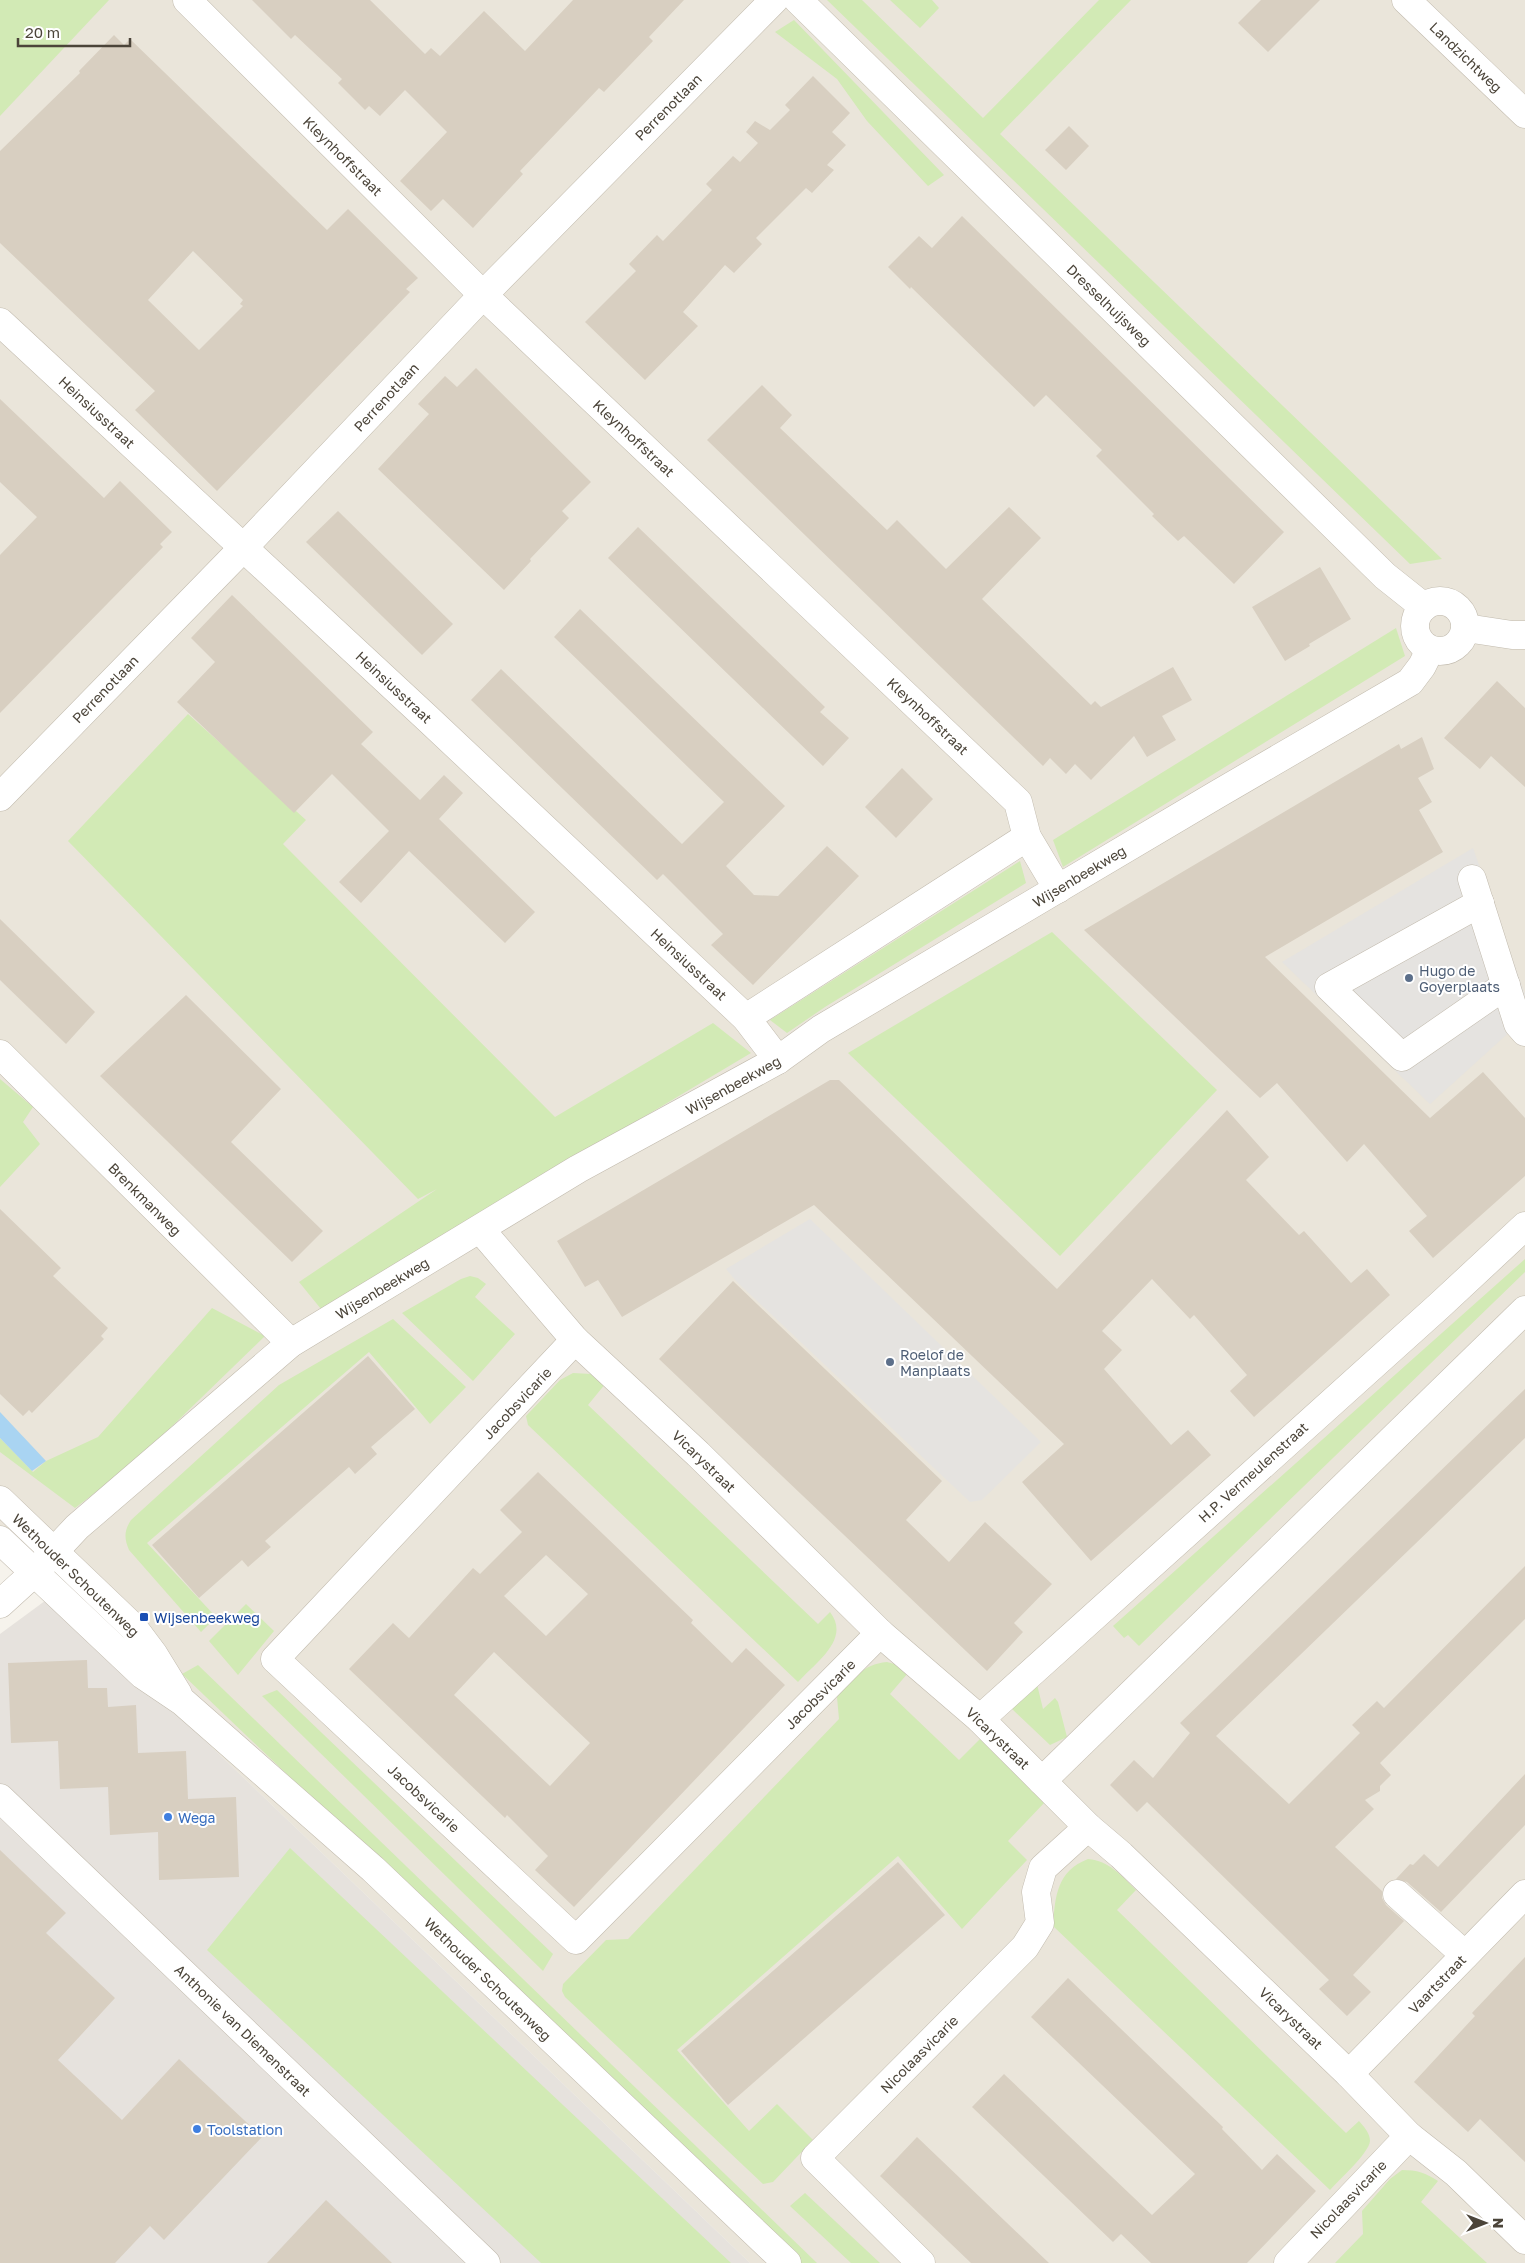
<svg xmlns="http://www.w3.org/2000/svg" width="1525" height="2263" viewBox="0 0 1525 2263" font-family="'Golos Text',sans-serif">
<style>
.residential{fill:#eae5da}
.industrial{fill:#e6e2dd}
.green{fill:#d2eab5}
.parking{fill:#e5e3e0}
.water{fill:#a9d4f2}
.building{fill:#d8cfc1;fill-rule:evenodd}
.lines{fill:none;stroke-linecap:round;stroke-linejoin:round}
.minor-casing{stroke:#c2bbae;stroke-width:29}
.minor{stroke:#fff;stroke-width:28}
.service-dot{fill:#5c6f8a;stroke:#fff;stroke-width:2}
.transit-dot{fill:#1a4fb4;stroke:#fff;stroke-width:2}
.shop-dot{fill:#3f7fe0;stroke:#fff;stroke-width:2}
.labels{text-anchor:middle;dominant-baseline:central;stroke-width:4;stroke-linejoin:round;paint-order:stroke}
.street-label{font-size:14px;fill:#4b4439;stroke:#fff}
.service-label{font-size:14px;fill:#4e5e75;stroke:#fff;text-anchor:start}
.transit-label{font-size:14px;fill:#164399;stroke:#fff;text-anchor:start}
.shop-label{font-size:14px;fill:#366cbe;stroke:#fff;text-anchor:start}
</style>
<rect width="100%" height="100%" fill="#f6f3ec"/>
<!-- residential -->
<path class="residential" d="M0,0H1525V2263H750L53,1595L0,1536Z"/>
<!-- industrial -->
<path class="industrial" d="M53,1595L750,2263H0V1634Z"/>
<!-- green -->
<g class="green">
<path d="M0,0H109L0,116Z"/>
<path d="M827,0H862L983,118L1099,0H1131L1000,134L1442,559L1410,564Z"/>
<path d="M890,0H932L939,8L920,28Z"/>
<path d="M794,20L944,175L928,186L867,121L837,79L775,32Z"/>
<path d="M1396,628L1405,656L1063,867L1053,840Z"/>
<path d="M188,714L306,820L283,844L555,1117L713,1023L751,1053L321,1309L299,1282L437,1189L418,1199L68,841Z"/>
<path d="M1020,861L1026,883L825,1007L787,1033L770,1020Z"/>
<path d="M1052,932L1217,1090L1060,1256L848,1053Z"/>
<path d="M0,1079L33,1107L23,1122L40,1144L0,1187Z"/>
<path d="M1525,1259V1272L1139,1646L1128,1635L1124,1638L1113,1626Z"/>
<path d="M470,1276L478,1278L486,1284L475,1297L515,1334L473,1381L402,1313L461,1279Z"/>
<path d="M212,1308L265,1336L133,1464L75,1508L0,1452V1438L33,1472L46,1461L98,1437Z"/>
<path d="M393,1319L466,1387L430,1424L369,1352L147,1543L216,1617L201,1632L129,1550C124,1538 124,1531 131,1520L279,1385Z"/>
<path d="M573,1373L591,1374L606,1383L588,1405L818,1624L830,1612C851,1639 816,1662 798,1682L528,1425L526,1416L560,1380Z"/>
<path d="M246,1604L274,1631L238,1675L209,1641Z"/>
<path d="M887,1662L898,1665L908,1673L890,1694L959,1760L980,1739L1045,1802L1008,1841L1027,1860L962,1929L898,1856L677,2050L749,2131L777,2104L813,2140L773,2182L763,2184L565,1997L562,1991L563,1984L606,1940L628,1939L839,1719L837,1697C853,1680 862,1664 887,1662Z"/>
<path d="M198,1665L817,2263H799L182,1674Z"/>
<path d="M1035,1676L1043,1709L1055,1698L1058,1702L1067,1737L1050,1745L1011,1708Z"/>
<path d="M277,1690L553,1954L543,1971L262,1696Z"/>
<path d="M290,1848L731,2263H541L207,1950Z"/>
<path d="M1088,1859C1109,1861 1121,1875 1136,1890L1117,1910L1346,2133L1359,2121C1364,2127 1370,2133 1370,2141C1369,2153 1339,2180 1330,2190L1053,1926C1055,1896 1057,1871 1088,1859Z"/>
<path d="M1402,2170C1417,2170 1426,2173 1438,2181L1421,2202L1487,2263H1335L1363,2234L1362,2211L1390,2179Z"/>
<path d="M805,2193L880,2263H851L790,2206Z"/>
</g>
<!-- parking -->
<g class="parking">
<path d="M1473,848L1525,994V1018L1430,1104L1282,962Z"/>
<path d="M810,1219L1041,1442L982,1500L970,1502L737,1282L726,1269Z"/>
</g>
<!-- water -->
<path class="water" d="M0,1412L46,1461L32,1471L0,1438Z"/>
<!-- building -->
<g class="building">
<path d="M252,0H370L425,54L431,48L440,56L484,11L525,51L573,0H684L649,37L653,41L604,92L599,88L520,171L523,174L473,228L443,199L431,211L400,181L447,132L405,90L380,116L369,106L365,110L338,83L342,79L295,35L291,39Z"/>
<path d="M1261,0H1320L1268,52L1238,23Z"/>
<path d="M114,35L124,45L130,39L327,230L348,209L418,278L406,289L410,292L217,491L135,410L155,391L0,243V151L80,73L79,71ZM193,251L243,300L240,304L243,306L199,350L148,300Z"/>
<path d="M813,76L850,113L832,132L846,145L827,165L834,170L812,193L806,188L756,238L762,244L734,273L725,265L683,312L698,326L645,380L585,322L636,271L629,264L657,235L663,241L712,190L706,184L733,156L740,162L758,143L746,132L755,121L770,130L790,110L785,105Z"/>
<path d="M1069,126L1089,146L1066,170L1045,150Z"/>
<path d="M962,216L1284,532L1234,584L1184,536L1178,541L1152,516L1154,514L1096,456L1102,450L1046,395L1034,407L911,287L910,289L888,267L919,236L932,248Z"/>
<path d="M476,368L591,482L562,511L569,518L530,559L531,561L504,590L378,469L429,414L418,404L445,376L457,387Z"/>
<path d="M762,385L792,415L780,428L887,530L897,520L946,569L1009,507L1041,538L982,599L1091,705L1095,701L1101,707L1173,667L1192,700L1162,716L1176,740L1147,757L1134,736L1091,780L1075,764L1066,774L1050,758L1043,766L707,440Z"/>
<path d="M0,399L104,498L120,481L172,532L160,544L163,547L0,713V555L37,517L0,482Z"/>
<path d="M338,511L453,624L422,655L306,542Z"/>
<path d="M638,527L825,707L820,712L849,738L823,766L608,558Z"/>
<path d="M1320,567L1351,619L1309,644L1310,646L1285,661L1252,607Z"/>
<path d="M232,595L373,732L361,744L420,800L444,775L463,793L439,819L535,912L505,943L409,851L361,903L339,882L389,831L332,774L294,813L177,702L215,662L191,638Z"/>
<path d="M580,609L785,806L726,866L754,895L778,896L827,846L859,876L753,985L711,945L723,934L663,874L657,880L471,700L501,669L682,844L724,802L554,637Z"/>
<path d="M1497,681L1525,708V787L1491,756L1480,769L1444,738Z"/>
<path d="M1422,737L1434,769L1418,778L1432,802L1419,810L1443,852L1265,957L1430,1118L1483,1072L1525,1118V1176L1433,1258L1409,1231L1427,1216L1364,1144L1347,1162L1277,1083L1260,1098L1084,930L1399,744L1401,749Z"/>
<path d="M902,768L933,799L896,838L865,807Z"/>
<path d="M0,919L95,1012L66,1044L0,980Z"/>
<path d="M186,995L281,1089L231,1142L323,1231L292,1262L100,1076Z"/>
<path d="M830,1080H839L1057,1289L1227,1110L1269,1157L1246,1180L1299,1235L1304,1231L1351,1283L1367,1269L1390,1295L1254,1417L1230,1391L1247,1375L1194,1315L1190,1319L1152,1279L1102,1331L1122,1350L1104,1369L1171,1445L1188,1430L1211,1455L1091,1561L1022,1482L1064,1444L814,1205L622,1317L598,1280L585,1287L557,1241Z"/>
<path d="M0,1209L61,1268L53,1276L108,1328L101,1336L104,1339L32,1413L29,1410L23,1416L0,1394Z"/>
<path d="M733,1281L942,1481L906,1520L949,1562L985,1522L1052,1584L1014,1623L1023,1632L987,1671L659,1359Z"/>
<path d="M368,1356L415,1409L371,1447L377,1454L355,1474L349,1467L265,1541L271,1547L248,1567L242,1560L199,1598L152,1545Z"/>
<path d="M1525,1389V1438L1216,1736L1289,1804L1360,1733L1352,1725L1377,1701L1384,1708L1525,1566V1619L1380,1763L1391,1775L1380,1786V1791L1365,1800L1374,1809L1335,1847L1382,1891V1898L1386,1905L1404,1921L1353,1975L1371,1992L1347,2016L1319,1989L1329,1980L1147,1802L1137,1812L1110,1785L1134,1760L1153,1778L1190,1733L1180,1723Z"/>
<path d="M538,1472L693,1620L691,1623L732,1663L746,1648L785,1685L574,1907L535,1870L548,1856L507,1815L505,1818L349,1669L393,1623L409,1638L473,1568L480,1574L522,1532L500,1510ZM546,1555L588,1594L546,1636L504,1596ZM494,1652L590,1743L550,1786L454,1695Z"/>
<path d="M87,1660L88,1688H107L108,1707L136,1705L138,1753L186,1751L188,1799L236,1797L239,1877L159,1880L158,1832L110,1835L108,1787L60,1789L58,1741L11,1743L8,1663Z"/>
<path d="M1525,1774V1825L1441,1912L1407,1882L1396,1879L1410,1864L1413,1865L1424,1854L1438,1867Z"/>
<path d="M0,1850L66,1913L46,1933L115,1998L58,2060L122,2120L179,2059L262,2137L164,2240L150,2226L115,2263H0Z"/>
<path d="M898,1862L945,1915L728,2105L681,2051Z"/>
<path d="M1525,1957V2162L1480,2119L1468,2132L1414,2082L1475,2016L1472,2013Z"/>
<path d="M1068,1978L1223,2127L1222,2129L1262,2170L1277,2154L1316,2191L1247,2263H1151L1121,2234L1113,2242L972,2107L1004,2074L1152,2215L1195,2174L1031,2017Z"/>
<path d="M917,2137L1006,2222L1049,2263H971L902,2197L880,2176Z"/>
<path d="M326,2200L392,2263H267Z"/>
</g>
<g class="lines">
<defs>
<g id="minor">
<path d="M187,0L483,295L1018,802L1027,837L1058,889"/>
<path d="M798,0L1385,576L1424,607"/>
<path d="M1406,0L1525,114"/>
<path d="M0,322L426,717L746,1018L778,1060"/>
<circle cx="1440" cy="626" r="25"/>
<path d="M1466,628L1512,635H1525"/>
<path d="M0,797L243,548L483,295L774,0"/>
<path d="M1472,879L1518,1024L1525,1032"/>
<path d="M1480,903L1329,987L1402,1057L1506,985"/>
<path d="M746,1018L1027,837"/>
<path d="M0,1054L291,1343"/>
<path d="M480,1229L575,1340L698,1454L880,1633L980,1719L1088,1827L1121,1855L1349,2074L1409,2136L1456,2173L1525,2240"/>
<path d="M575,1340L275,1659L576,1940L880,1633"/>
<path d="M0,1500L133,1627L154,1655L178,1694"/>
<path d="M0,1540L143,1675L183,1702L373,1869L787,2263"/>
<path d="M0,1604L34,1573L77,1527L291,1343L578,1169L778,1060L821,1029L1216,795L1410,682L1422,666L1430,650"/>
<path d="M980,1719L1439,1306L1525,1226"/>
<path d="M1042,1781L1525,1310"/>
<path d="M0,1798L486,2263"/>
<path d="M1397,1894L1465,1955"/>
<path d="M1349,2074L1525,1894"/>
<path d="M921,2263L815,2158L1025,1947L1040,1923L1036,1892L1043,1868L1088,1827"/>
<path d="M1288,2263L1409,2136"/>
</g>
</defs>
<!-- minor casing -->
<use href="#minor" class="minor-casing"/>
<!-- minor -->
<use href="#minor" class="minor"/>
</g>
<!-- markers -->
<g class="service-dot">
<circle cx="1409" cy="978" r="5"/>
<circle cx="890" cy="1362" r="5"/>
</g>
<rect class="transit-dot" x="139" y="1612" width="10" height="10" rx="2.5"/>
<g class="shop-dot">
<circle cx="168" cy="1817" r="5"/>
<circle cx="197" cy="2129" r="5"/>
</g>
<g class="labels">
<!-- street labels -->
<g class="street-label">
<text transform="translate(1466 57) rotate(44)">Landzichtweg</text>
<text transform="translate(668 107) rotate(-45)">Perrenotlaan</text>
<text transform="translate(343 156) rotate(45)">Kleynhoffstraat</text>
<text transform="translate(1109 305) rotate(44)">Dresselhuijsweg</text>
<text transform="translate(386 397) rotate(-47)">Perrenotlaan</text>
<text transform="translate(97 412) rotate(43)">Heinsiusstraat</text>
<text transform="translate(634 438) rotate(43)">Kleynhoffstraat</text>
<text transform="translate(394 687) rotate(43)">Heinsiusstraat</text>
<text transform="translate(105 689) rotate(-46)">Perrenotlaan</text>
<text transform="translate(928 716) rotate(43)">Kleynhoffstraat</text>
<text transform="translate(1079 876) rotate(-31)">Wijsenbeekweg</text>
<text transform="translate(689 964) rotate(43)">Heinsiusstraat</text>
<text transform="translate(733 1085) rotate(-29)">Wijsenbeekweg</text>
<text transform="translate(145 1199) rotate(45)">Brenkmanweg</text>
<text transform="translate(382 1288) rotate(-31)">Wijsenbeekweg</text>
<text transform="translate(517 1403) rotate(-47)">Jacobsvicarie</text>
<text transform="translate(704 1461) rotate(44)">Vicarystraat</text>
<text transform="translate(1253 1472) rotate(-42)">H.P. Vermeulenstraat</text>
<text transform="translate(76 1575) rotate(44)">Wethouder Schoutenweg</text>
<text transform="translate(820 1694) rotate(-45)">Jacobsvicarie</text>
<text transform="translate(998 1738) rotate(44)">Vicarystraat</text>
<text transform="translate(424 1798) rotate(43)">Jacobsvicarie</text>
<text transform="translate(488 1979) rotate(44)">Wethouder Schoutenweg</text>
<text transform="translate(1437 1984) rotate(-46)">Vaartstraat</text>
<text transform="translate(1291 2018) rotate(44)">Vicarystraat</text>
<text transform="translate(243 2030) rotate(44)">Anthonie van Diemenstraat</text>
<text transform="translate(919 2054) rotate(-45)">Nicolaasvicarie</text>
<text transform="translate(1348 2199) rotate(-46)">Nicolaasvicarie</text>
</g>
<!-- service labels -->
<g class="service-label">
<text x="1419" y="970">Hugo de<tspan x="1419" dy="16">Goyerplaats</tspan></text>
<text x="900" y="1354">Roelof de<tspan x="900" dy="16">Manplaats</tspan></text>
</g>
<!-- transit labels -->
<g class="transit-label">
<text x="154" y="1617">Wijsenbeekweg</text>
</g>
<!-- shop labels -->
<g class="shop-label">
<text x="178" y="1817">Wega</text>
<text x="207" y="2129">Toolstation</text>
</g>
</g>
<!-- north arrow -->
<g transform="translate(1485 2223) rotate(90)" stroke="#ffffff" stroke-width="4" paint-order="stroke">
<path d="M0-4L9 19L0 12L-9 19Z" fill="#4b4439"/>
<text y="-8" font-size="14" font-weight="bold" text-anchor="middle" fill="#4b4439">N</text>
</g>
<!-- scale -->
<path d="M18 38v8h112v-8" fill="none" stroke="#4b4439" stroke-width="2.5"/>
<text x="25" y="38" font-size="15" fill="#4b4439" stroke="#ffffff" stroke-width="4" paint-order="stroke">20 m</text>
</svg>
